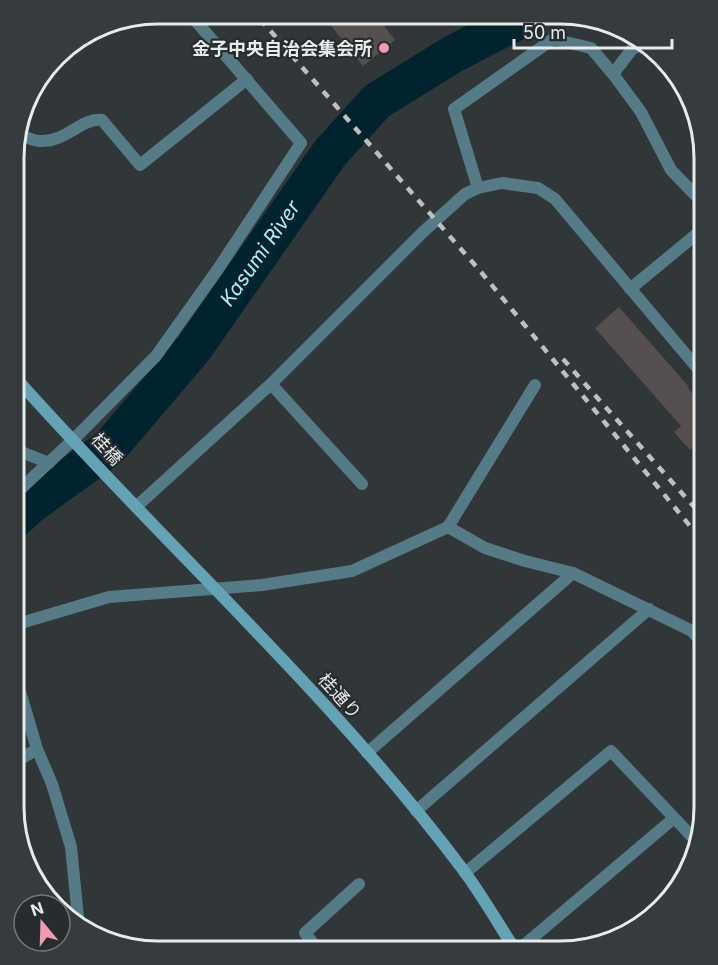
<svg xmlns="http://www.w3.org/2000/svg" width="718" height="965" viewBox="0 0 718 965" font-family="Inter,'Noto Sans JP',sans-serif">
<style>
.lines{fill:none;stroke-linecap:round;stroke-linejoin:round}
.stream{stroke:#00242e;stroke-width:6}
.river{stroke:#00242e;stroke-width:38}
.building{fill:#554f50}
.lane{stroke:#557b87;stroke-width:12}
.street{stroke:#557b87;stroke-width:12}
.secondary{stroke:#64a2b6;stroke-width:12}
.rail{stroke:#bdc0c2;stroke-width:4.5;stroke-dasharray:8 8;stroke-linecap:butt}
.poi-dot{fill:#f19ab2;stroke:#272c2e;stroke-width:2}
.labels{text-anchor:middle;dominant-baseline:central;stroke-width:4.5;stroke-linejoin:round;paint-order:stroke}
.poi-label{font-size:18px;font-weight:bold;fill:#e8ebec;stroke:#272c2e;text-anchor:end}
.street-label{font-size:18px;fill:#e8ebec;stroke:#272c2e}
.water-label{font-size:20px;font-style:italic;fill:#b4e9fa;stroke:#272c2e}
.rim{fill:none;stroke:#e8ebec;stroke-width:3}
</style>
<rect width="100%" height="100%" fill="#313638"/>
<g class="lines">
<!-- stream -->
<path class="stream" d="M14,499L29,506"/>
<!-- river -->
<path class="river" id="s1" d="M14,520L29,506L109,448L194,348L330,153L377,101L453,54L529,15"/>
</g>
<!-- building -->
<g class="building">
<path d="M325,18H362L368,25L378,18L395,40L363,66Z"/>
<path d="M619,307L689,387L688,388L704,408V438L690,450L674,432L681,426L595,328Z"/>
</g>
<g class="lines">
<!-- lane -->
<g class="lane">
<path d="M613,74L632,49L647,43"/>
<path d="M17,133C24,136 32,141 40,141C65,143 82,117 102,120L140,165L247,79"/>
<path d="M478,188L454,109L553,39"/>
<path d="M271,384L362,484"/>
<path d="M14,449L49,463"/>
<path d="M448,527L535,385"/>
<path d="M367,753L573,573"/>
<path d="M416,811L649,609"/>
<path d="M517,951L673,819"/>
</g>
<!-- street -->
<g class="street">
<path d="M553,39L591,48L613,74L641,112L671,170L704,204"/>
<path d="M630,289L704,228"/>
<path d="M14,495L74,439L156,356L218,269L301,143L195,20"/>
<path d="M136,507L271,384L423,232L465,194L478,188L502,183L538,188L555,199L704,376"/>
<path d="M14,625L109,597L262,585L352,571L448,527L485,548L525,561L573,573L692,631L704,645"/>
<path d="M14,671L37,749L52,784L71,847L79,927"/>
<path d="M14,763L37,749"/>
<path d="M465,873L611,751L696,841"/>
<path d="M319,951L305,933L359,884"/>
</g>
<!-- secondary -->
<path class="secondary" d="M14,376C162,543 330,692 464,871C483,897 499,925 516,951"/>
<!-- rail -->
<g class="rail">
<path d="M260,19L481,272L704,543"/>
<path d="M563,359L704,518"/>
</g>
</g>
<!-- markers -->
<circle class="poi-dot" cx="384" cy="48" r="6"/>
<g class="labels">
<!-- poi labels -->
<g class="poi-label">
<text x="372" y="48">金子中央自治会集会所</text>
</g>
<!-- street labels -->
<g class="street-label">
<text transform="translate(107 449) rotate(48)">桂橋</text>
<text transform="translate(340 696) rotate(48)">桂通り</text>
</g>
<!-- water labels -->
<g class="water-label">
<text stroke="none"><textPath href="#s1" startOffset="366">Kasumi River</textPath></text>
</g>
</g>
<!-- crop -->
<path d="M0 0H718V965H0ZM158 24H560A134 134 0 0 1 694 158V807A134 134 0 0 1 560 941H158A134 134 0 0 1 24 807V158A134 134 0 0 1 158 24Z" fill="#363b3d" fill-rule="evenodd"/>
<path class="rim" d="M158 24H560A134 134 0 0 1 694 158V807A134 134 0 0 1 560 941H158A134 134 0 0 1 24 807V158A134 134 0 0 1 158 24Z"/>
<!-- north arrow -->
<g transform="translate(42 923) rotate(341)"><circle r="28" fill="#272c2e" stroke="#74787a" stroke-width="1.5"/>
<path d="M0-4.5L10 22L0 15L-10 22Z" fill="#f19ab2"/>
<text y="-9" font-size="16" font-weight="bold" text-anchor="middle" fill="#e8ebec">N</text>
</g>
<!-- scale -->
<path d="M514 39v9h158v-9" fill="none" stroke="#e8ebec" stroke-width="3"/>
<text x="523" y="39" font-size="18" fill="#e8ebec" stroke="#272c2e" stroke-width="4.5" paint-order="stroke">50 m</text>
</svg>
